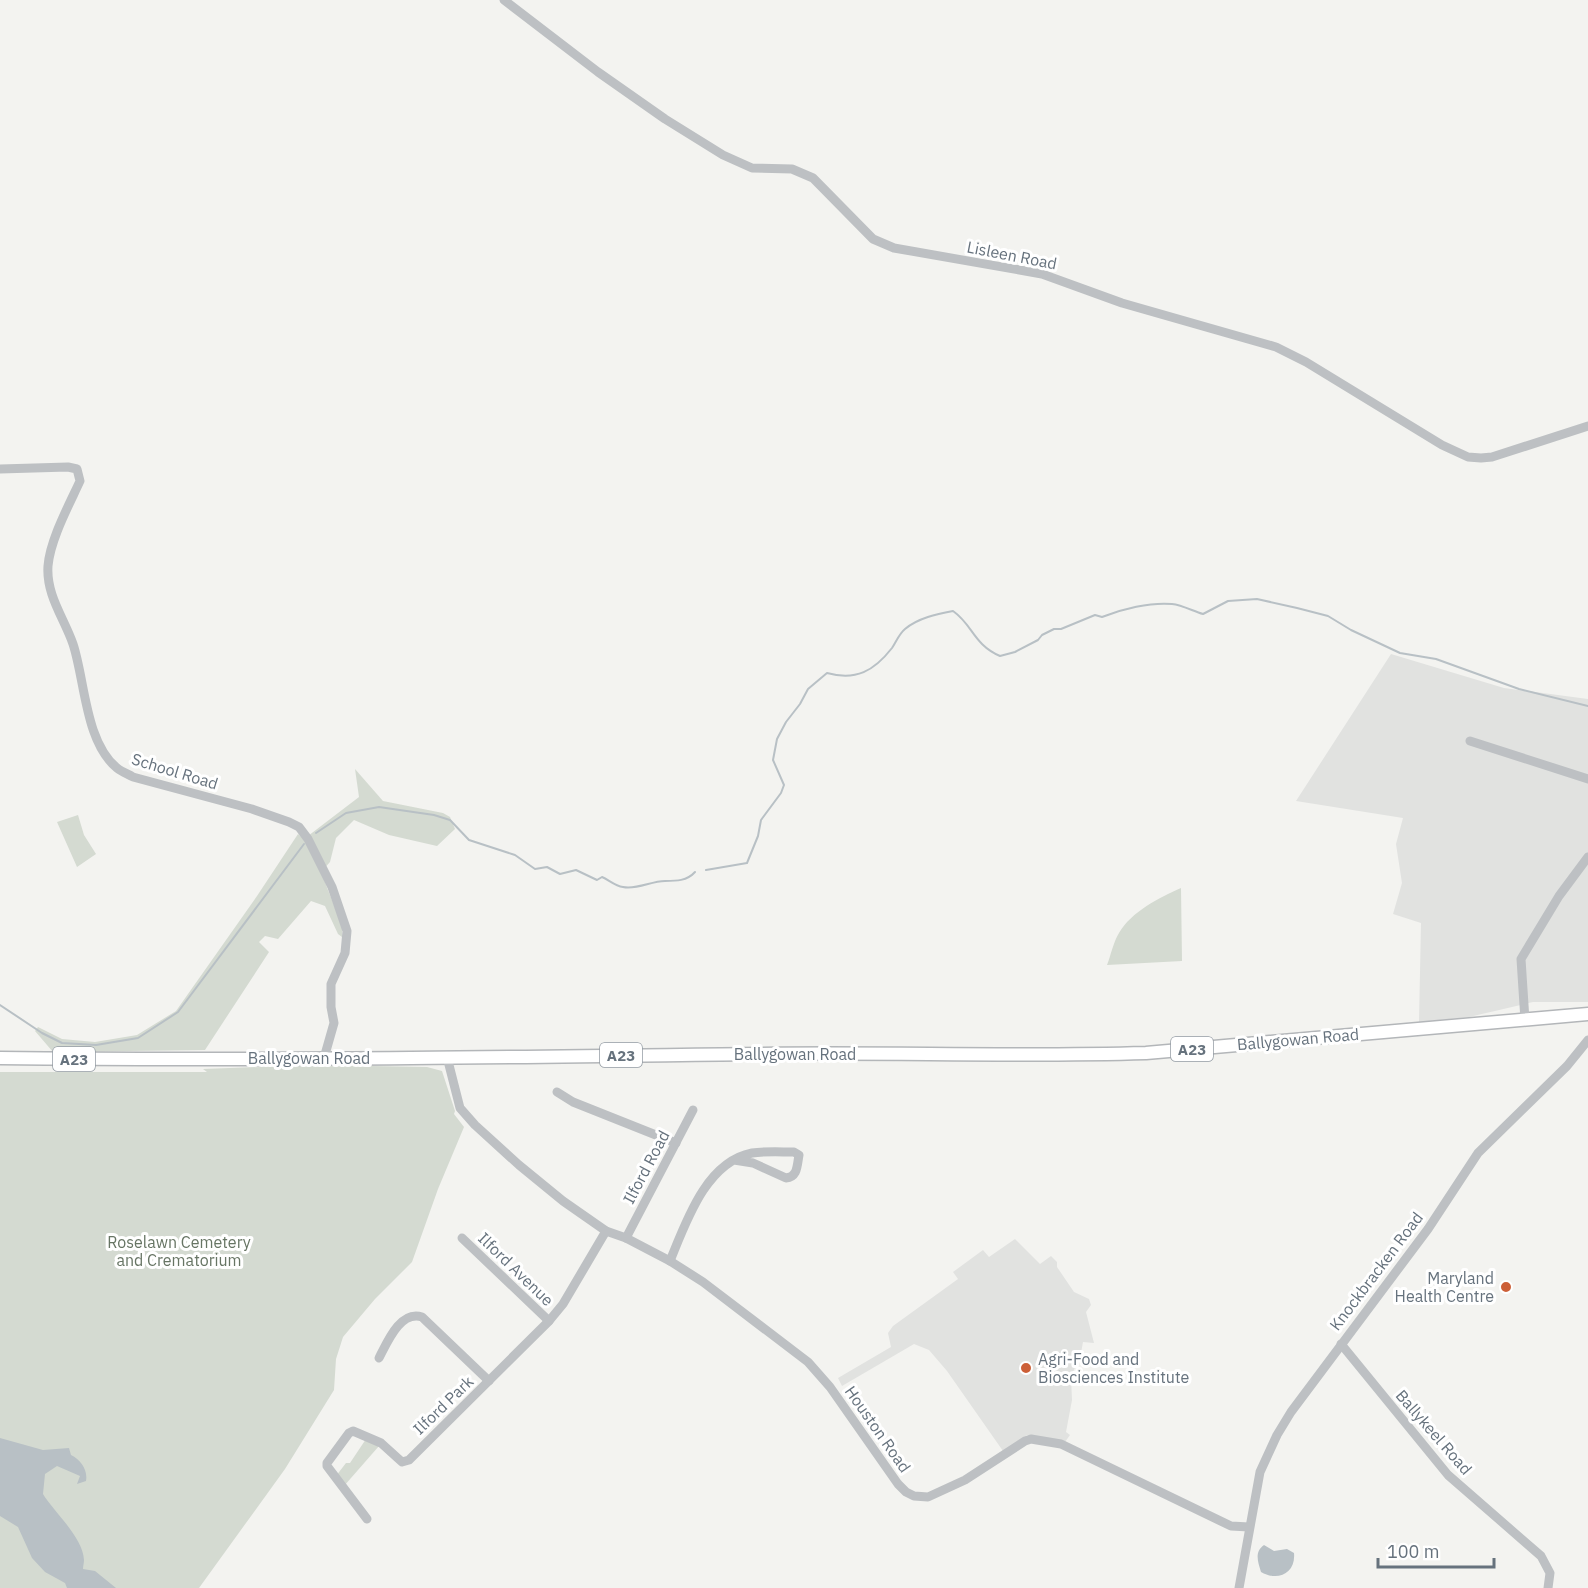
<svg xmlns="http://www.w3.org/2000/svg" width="1588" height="1588" viewBox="0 0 1588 1588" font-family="'IBM Plex Sans',sans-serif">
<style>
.built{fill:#e1e2e0}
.green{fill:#d4dad1}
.water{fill:#b8c0c5}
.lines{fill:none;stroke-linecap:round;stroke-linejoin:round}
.stream{stroke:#b8c0c5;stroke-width:2}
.major-casing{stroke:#b3b6b9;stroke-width:15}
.minor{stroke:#bdc0c3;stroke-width:9}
.major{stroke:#fff;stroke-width:12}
.poi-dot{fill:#cc5f37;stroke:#fff;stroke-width:2}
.labels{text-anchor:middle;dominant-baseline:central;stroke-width:6;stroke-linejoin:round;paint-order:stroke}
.shield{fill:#fff;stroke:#949ca4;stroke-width:1.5}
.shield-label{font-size:15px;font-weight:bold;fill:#66727d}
.street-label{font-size:16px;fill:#66727d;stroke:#fff}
.park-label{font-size:16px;fill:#677564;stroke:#fff}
.poi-label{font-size:16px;fill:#66727d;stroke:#fff;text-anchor:end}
</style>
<rect width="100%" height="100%" fill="#f3f3f0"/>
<!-- built -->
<g class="built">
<path d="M1391,654L1504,688L1588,699V1002H1533L1469,1017L1419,1022L1421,923L1393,914L1402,883L1396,844L1403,818L1296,801Z"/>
<path d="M1015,1239L1040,1264L1051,1256L1057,1262V1267L1074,1292L1089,1299L1091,1305L1086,1312L1094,1343L1083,1342L1081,1353L1071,1377L1072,1400L1066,1432L1070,1435L1065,1442L1027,1435L1003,1451L947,1371L929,1350L914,1344L842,1386L838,1378L891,1347L888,1333L893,1326L958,1279L953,1272L983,1250L989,1257Z"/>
</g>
<!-- green -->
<g class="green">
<path d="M355,769L383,801L443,813L450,817L455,829L437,846L389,835L354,820L336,838L330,862L321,872L342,926V937L338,934L325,906L311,901L278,939L265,936L259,942L269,952L205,1050L53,1052L35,1031L38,1027L62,1039L95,1042L137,1035L176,1011L257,896L298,834L304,839L359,797Z"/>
<path d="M78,815L84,835L96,854L77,867L57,822Z"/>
<path d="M1181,888L1182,961L1107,965C1111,955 1113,943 1119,933C1131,912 1160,897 1181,888Z"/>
<path d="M316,1065L427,1067L442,1071L455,1111L454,1114L464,1127L438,1189L412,1262L375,1299L343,1337L336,1359L334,1390L285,1469L199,1588H0V1072H207L203,1069Z"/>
<path d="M366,1439L379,1446L344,1486L336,1476L346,1463H350Z"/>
</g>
<!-- water -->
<g class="water">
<path d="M0,1438L43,1450L69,1448L71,1455C81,1460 88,1470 86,1481L77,1484L80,1476L57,1466L45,1474L43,1494C53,1511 83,1537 84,1560C84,1563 83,1566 83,1569L95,1571L116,1588H67L65,1583L45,1572L32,1558L18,1527L0,1516Z"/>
<path d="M1264,1545L1274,1551L1287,1549L1294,1553C1296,1573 1278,1582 1261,1572C1258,1562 1254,1552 1264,1545Z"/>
</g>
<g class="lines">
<!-- stream -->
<g class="stream">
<path d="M316,833L346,813L379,807L434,815L450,820L469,840L515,855L535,869L547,867L560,874L576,870L597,880L602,877C609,880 615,886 623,887C637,890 651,881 665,881C676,881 687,881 695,872"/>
<path d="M706,870L747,863L758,836L761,820L781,793L784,785L773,760L777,739L786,722L800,704L808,689L827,673C856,681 874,671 892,648C896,642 899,634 905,629C918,618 937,614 953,611C973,625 973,644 1000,656L1015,652L1038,640L1042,635L1054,629H1061L1095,615L1102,617C1122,609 1150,602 1172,604C1182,605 1193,611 1203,614L1228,601L1257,599L1297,608L1328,616L1351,630L1400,653L1436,659L1519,689L1588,706"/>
<path d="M0,1005L42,1033L62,1043L96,1045L138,1038L178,1012L304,844"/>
</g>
<defs>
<path id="major" d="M0,1058C253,1061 507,1057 760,1054C889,1052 1018,1057 1146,1053L1588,1014"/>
</defs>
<!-- major casing -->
<use href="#major" class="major-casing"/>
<!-- minor -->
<g class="minor">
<path d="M504,0L598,72L665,119L723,155L752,168L792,169L813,178L873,239L894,248L1042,274L1122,303L1276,347L1306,362L1442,445L1468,457L1481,458L1492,457L1588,426"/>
<path d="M0,469L68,467L77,469L80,481C69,505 50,540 48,566C46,595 64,618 73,644C85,680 85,742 117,768C122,772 128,774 133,777L252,809L289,822L299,827L308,839L332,887L347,931L345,953L331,984V1007L334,1023L324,1058"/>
<path d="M1470,741L1588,779"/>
<path d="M1525,1020L1521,959L1559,896L1588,857"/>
<path d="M447,1057L460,1108L475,1125L519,1165L563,1201L606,1231L626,1238L670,1261L703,1282L808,1362L830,1387L898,1484L906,1492L914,1496L928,1497L965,1480L1025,1441L1031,1439L1061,1444L1231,1526L1249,1527"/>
<path d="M557,1092L573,1102L676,1143"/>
<path d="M462,1238L549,1321"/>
<path d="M626,1238L693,1110"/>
<path d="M670,1261C686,1222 706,1162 752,1153C765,1151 780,1152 794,1152L799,1155C797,1165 798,1177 786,1178L753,1163L734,1160"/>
<path d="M1341,1344L1448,1475L1541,1556L1550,1573L1548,1588"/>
<path d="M379,1358C387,1343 400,1310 422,1317L489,1381"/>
<path d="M367,1519L327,1466V1463L349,1433L353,1431L381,1443L402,1462L409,1460L549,1321L563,1304L606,1231"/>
<path d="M1239,1588L1260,1472L1277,1435L1291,1412L1428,1229L1478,1153L1567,1066L1588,1040"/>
</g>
<!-- major -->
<use href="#major" class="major"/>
</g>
<!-- markers -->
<g class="poi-dot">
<circle cx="1506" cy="1287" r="6"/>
<circle cx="1026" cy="1368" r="6"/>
</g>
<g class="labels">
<!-- shield labels -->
<g class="shield">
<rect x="1171" y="1037" width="42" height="24" rx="4.5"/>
<rect x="600" y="1043" width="42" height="24" rx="4.5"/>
<rect x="53" y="1047" width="42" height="24" rx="4.5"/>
</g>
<g class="shield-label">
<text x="1192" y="1049">A23</text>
<text x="621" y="1055">A23</text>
<text x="74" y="1059">A23</text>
</g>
<!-- street labels -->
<g class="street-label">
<text transform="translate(1012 255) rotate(11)">Lisleen Road</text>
<text transform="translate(175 771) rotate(17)">School Road</text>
<text transform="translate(1298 1039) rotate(-5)">Ballygowan Road</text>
<text x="795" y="1054">Ballygowan Road</text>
<text x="309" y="1058">Ballygowan Road</text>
<text transform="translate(646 1167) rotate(-62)">Ilford Road</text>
<text transform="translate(516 1269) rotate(44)">Ilford Avenue</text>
<text transform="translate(1376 1271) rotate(-53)">Knockbracken Road</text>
<text transform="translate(443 1405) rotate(-44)">Ilford Park</text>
<text transform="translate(878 1429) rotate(55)">Houston Road</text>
<text transform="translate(1434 1432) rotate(49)">Ballykeel Road</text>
</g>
<!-- park labels -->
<g class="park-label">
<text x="179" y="1242">Roselawn Cemetery<tspan x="179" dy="18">and Crematorium</tspan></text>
</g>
<!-- poi labels -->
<g class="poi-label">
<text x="1494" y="1278">Maryland<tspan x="1494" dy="18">Health Centre</tspan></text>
<text x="1038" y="1359" text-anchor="start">Agri-Food and<tspan x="1038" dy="18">Biosciences Institute</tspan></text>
</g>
</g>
<!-- scale -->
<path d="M1378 1558v9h116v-9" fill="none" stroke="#66727d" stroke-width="3"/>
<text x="1387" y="1558" font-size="18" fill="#66727d" stroke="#ffffff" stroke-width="4.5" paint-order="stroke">100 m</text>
</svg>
